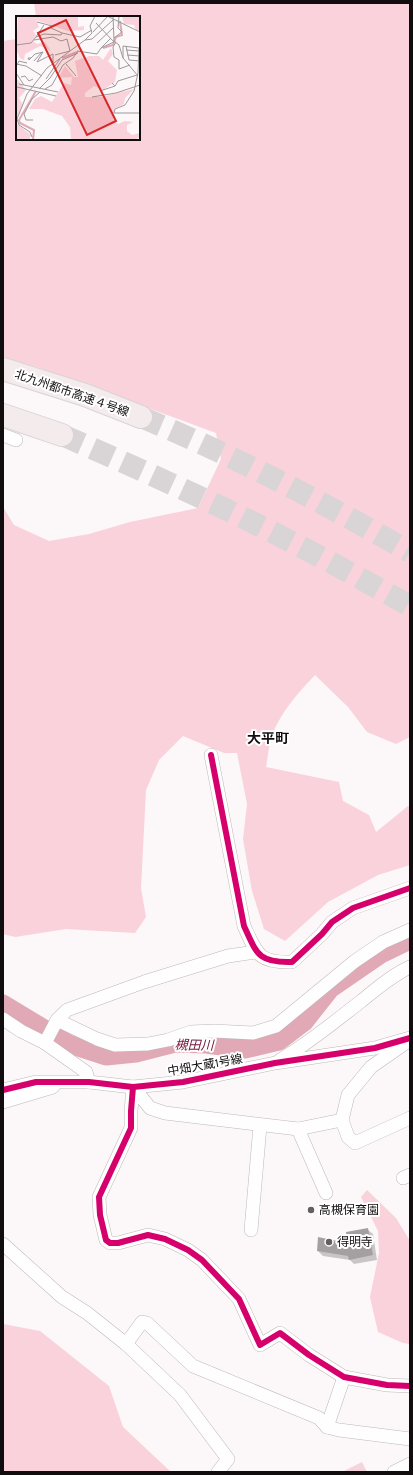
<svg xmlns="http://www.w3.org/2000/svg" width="413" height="1475" viewBox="0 0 413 1475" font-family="Karla,'Noto Sans JP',sans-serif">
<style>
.green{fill:#f5d5dc}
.forest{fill:#f9d2db}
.shadow{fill:#0003}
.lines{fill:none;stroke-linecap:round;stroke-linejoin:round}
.river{stroke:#e1a9b6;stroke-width:19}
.building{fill:#a4a0a1}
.highway-tunnel{stroke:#d9d4d5;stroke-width:22;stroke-dasharray:22 11;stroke-linecap:butt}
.street-casing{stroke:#bdb9ba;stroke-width:14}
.highway-casing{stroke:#d8d5d6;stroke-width:24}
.street{stroke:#fffefe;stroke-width:13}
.highway{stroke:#f4ebed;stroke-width:22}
.cycleway-casing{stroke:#fff;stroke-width:8}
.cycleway{stroke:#d6006c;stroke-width:6}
.poi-dot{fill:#635f60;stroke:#fff;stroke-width:1.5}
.labels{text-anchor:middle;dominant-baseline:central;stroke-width:4;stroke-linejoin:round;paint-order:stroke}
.street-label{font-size:12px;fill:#110d0e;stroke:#fff}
.poi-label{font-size:12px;fill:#110d0e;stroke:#fff;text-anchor:start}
.water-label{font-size:13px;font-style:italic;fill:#731638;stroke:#fff}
.quarter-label{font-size:14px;font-weight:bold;fill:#110d0e;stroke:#fff}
.inset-river{fill:none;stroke:#e1a9b6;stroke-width:2}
.inset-road{fill:none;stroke:#9e999a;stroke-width:1}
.view{fill:#d62828;fill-opacity:0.15;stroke:#d62828;stroke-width:2}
.inset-edge{fill:none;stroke:#110d0e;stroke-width:2}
</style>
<rect width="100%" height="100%" fill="#fcf7f8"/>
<!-- green -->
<path class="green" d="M362,1462L367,1472H345L344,1471Z"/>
<!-- forest -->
<g class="forest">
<path d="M34,3H410V737L396,744L367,732L348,707L315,675C298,693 278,715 271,739C268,748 268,758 266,767L339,782L343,801L369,815L376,832L408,806L410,807V865L378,875L328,902L285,941L264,929L252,891L243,839L247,804L237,753H224L183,736L159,760L146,790L141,888L146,917L135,933L66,929L15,937L3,934V507L14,525L49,541L89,534L130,522L198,508L221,459L216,433L37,367L3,358V41L17,39V139H139V17H36Z"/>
<path d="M367,1190L396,1218L410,1241V1344L403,1343L378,1332L370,1297L379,1253L378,1231L361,1197Z"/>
<path d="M3,1324L40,1331L109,1386L123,1427L171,1472H3Z"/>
</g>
<!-- shadow -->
<path class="shadow" d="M368,1230L373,1234L377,1260L354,1264L350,1260L323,1256L318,1251L348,1244Z"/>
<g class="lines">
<!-- river -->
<path class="river" d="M3,1004L69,1044L106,1056L136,1053L175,1043L206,1044L245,1049L279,1041L304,1022L330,989L381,954L410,940"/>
</g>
<!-- building -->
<path class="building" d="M368,1228L373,1255L349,1260L348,1256L317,1251L318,1237L347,1243L346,1232Z"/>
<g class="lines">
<!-- highway-tunnel -->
<g class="highway-tunnel">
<path d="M141,417C234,456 323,502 410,552"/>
<path d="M62,435C128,464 193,493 258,525C309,550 360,578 410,606"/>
</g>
<defs>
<g id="street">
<path d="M3,435L16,440"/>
<path d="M211,755L244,926C257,954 258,963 292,962L322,934L332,922L353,908L410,888"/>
<path d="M3,1019L21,1031L45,1043L86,1072L89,1082"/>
<path d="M57,1020L97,1039L115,1045L148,1044L168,1040L191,1032L214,1031L253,1033L276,1026L355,961L383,942L410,930"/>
<path d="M407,1042L371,1067L348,1095L342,1120L348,1137L355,1143L410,1118"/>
<path d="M45,1043L57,1020L67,1010L144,982L228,956L256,952"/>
<path d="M280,1060C309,1043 333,1023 360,1002C375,990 392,975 410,967"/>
<path d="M133,1087L131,1111V1128L99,1197L100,1215L106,1240L110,1243H118L148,1235L165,1239L188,1250L202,1260L239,1299L260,1345L280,1333L309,1355L344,1377L387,1385L410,1386"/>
<path d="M133,1087L150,1108L165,1113L298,1129L342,1120"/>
<path d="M3,1090L36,1082H89L133,1087L183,1082L275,1063L375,1048L410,1038"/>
<path d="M3,1102L53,1087"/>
<path d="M298,1129L326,1193"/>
<path d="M403,1178L410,1175"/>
<path d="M251,1230L260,1126"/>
<path d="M3,1244L62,1297L87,1313L126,1344L142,1322L147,1323L193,1366L319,1418L327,1427L339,1430L410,1439"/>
<path d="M126,1344L180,1395L228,1459L218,1472"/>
<path d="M327,1427L344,1377"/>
<path d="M394,1472L410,1464"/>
</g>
<g id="highway">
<path d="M3,369L85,395L141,417"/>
<path d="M3,415L62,435"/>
</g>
</defs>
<!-- street casing -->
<use href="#street" class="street-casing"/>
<!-- highway casing -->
<use href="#highway" class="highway-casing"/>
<!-- street -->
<use href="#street" class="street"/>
<!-- highway -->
<use href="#highway" class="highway"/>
<defs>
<g id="cycleway">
<path d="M211,755L244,926C257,954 258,963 292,962L322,934L332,922L353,908L410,888"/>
<path d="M133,1087L131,1111V1128L99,1197L100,1215L106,1240L110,1243H118L148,1235L165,1239L188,1250L202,1260L239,1299L260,1345L280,1333L309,1355L344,1377L387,1385L410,1386"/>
<path d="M3,1090L36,1082H89L133,1087L183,1082L275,1063L375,1048L410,1038"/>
</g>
</defs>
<!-- cycleway casing -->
<use href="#cycleway" class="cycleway-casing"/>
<!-- cycleway -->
<use href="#cycleway" class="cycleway"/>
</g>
<!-- markers -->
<g class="poi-dot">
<circle cx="311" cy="1210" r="4"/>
<circle cx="329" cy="1242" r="4"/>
</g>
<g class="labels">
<!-- street labels -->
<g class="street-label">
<text transform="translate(72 393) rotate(19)">北九州都市高速４号線</text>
<text transform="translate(205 1065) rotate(-10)">中畑大蔵1号線</text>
</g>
<!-- poi labels -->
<g class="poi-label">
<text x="319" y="1210">高槻保育園</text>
<text x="337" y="1242">得明寺</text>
</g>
<!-- water labels -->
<g class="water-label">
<text transform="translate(194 1045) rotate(1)">槻田川</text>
</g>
<!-- quarter labels -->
<g class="quarter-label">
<text x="268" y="738">大平町</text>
</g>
</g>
<!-- overview -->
<g transform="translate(16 16)">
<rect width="124" height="124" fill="#fcf7f8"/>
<path d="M62,0V11L68,10V14L52,15L20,4L23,11L17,15L20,19L17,25L21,28L29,26L35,35L24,30L9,38L8,44L4,42L0,33L2,3L0,0ZM106,0H124V15L120,14L118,9L108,8ZM95,32L97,38L92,45L101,54L99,66L87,74L78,70L69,77V81H85L118,73L109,82L108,88L98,93L97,104L102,108L109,105L117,106L111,109V115L116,119L124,117V121L118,124H55L54,111L46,100L27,93H13L19,83L25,80L36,86L48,67L55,69L56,61L42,62L49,50L58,61H62L59,45L73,40H83L87,44ZM0,62L10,74L3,82L7,89L1,101ZM0,107L15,119L13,124H0Z" fill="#f9d2db"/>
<path class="inset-river" d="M87,32L97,29L100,21L106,19L104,5M46,42L61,36M17,124L18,114L4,107L3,104L20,75"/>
<path class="inset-road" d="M91,0L124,16M97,0L98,25L103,29L107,42L122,60M21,6L36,10M36,10L35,12L46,17M77,16L92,0M20,21L28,9M98,22L106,16L102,12L103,0M18,24L37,21L45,25L51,23L54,35L39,39M69,24L76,17L74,10L79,0M100,26L97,31L98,41L103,44V53L114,49M81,27L97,12M0,29L15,27L20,21L28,18L45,19L46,17L64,21L76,14M110,30L113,44L124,45M85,32L95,22M110,34L124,35M61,35L81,38L85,32L98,26L80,7M111,39L124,40M15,42H12L13,44L19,38L27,36L21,46L37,38V46M107,42V30L123,32L122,57L118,75L109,89L99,93L98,97H124M18,45L26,36M0,48L10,50L26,60M50,48L60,60M1,49L3,45L11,47M0,57L8,69M5,61L9,60L13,65L17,63M30,63L44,43M96,67L99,70L102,65L121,59M3,68L42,76M1,71L40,80M23,73L34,62L46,44L62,37M29,73L36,69L47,49L57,42L62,35M84,75L99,70M76,81L100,77L124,69M1,103L11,78L31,52L69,24L76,23L97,4M1,103L3,109L14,116L16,121M17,104H10L8,98L16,83L24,76"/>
<path class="view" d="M50,4L100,105L71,119L22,17Z"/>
<rect width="124" height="124" class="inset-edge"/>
</g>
<!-- border -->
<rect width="413" height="1475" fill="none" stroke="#110d0e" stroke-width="8"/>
</svg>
